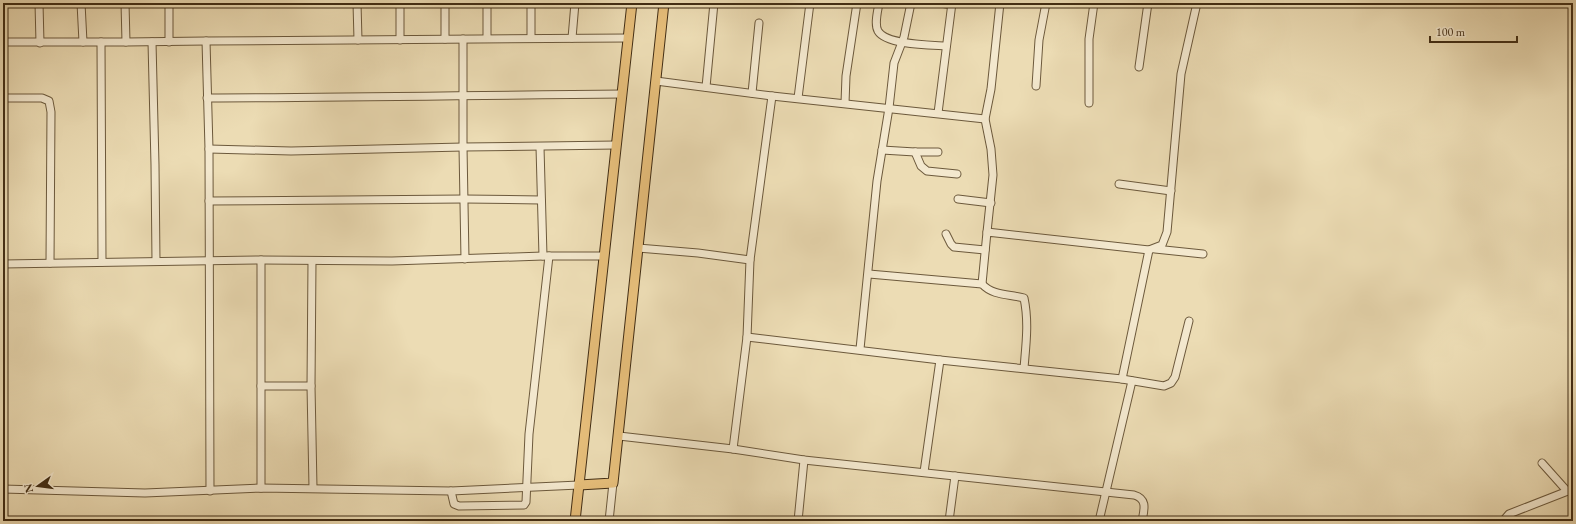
<svg xmlns="http://www.w3.org/2000/svg" width="1576" height="524" viewBox="0 0 1576 524" font-family="'EB Garamond',serif">
<style>
.lines{fill:none;stroke-linecap:round;stroke-linejoin:round}
.minor-casing{stroke:#6c593c;stroke-width:9}
.major-casing{stroke:#412d14;stroke-width:11}
.minor{stroke:#f3e8ce;stroke-width:7}
.major{stroke:#e6be7a;stroke-width:9}
</style>
<rect width="100%" height="100%" fill="#ecdcb4"/>
<filter id="stains"><feTurbulence type="fractalNoise" baseFrequency=".005" numOctaves="4"/><feColorMatrix values="0 0 0 0 .2 0 0 0 0 .09 0 0 0 0 .02 0 0 0 .5 -.17"/></filter>
<radialGradient id="worn" r=".72"><stop offset=".6" stop-color="#630" stop-opacity="0"/><stop offset="1" stop-color="#630" stop-opacity=".3"/></radialGradient>
<g class="lines">
<defs>
<g id="minor">
<path d="M39,3L40,43"/>
<path d="M81,3L83,42"/>
<path d="M125,3L126,42"/>
<path d="M169,3V42"/>
<path d="M357,3L358,40"/>
<path d="M445,3V39"/>
<path d="M487,3V38"/>
<path d="M531,3V38"/>
<path d="M879,3C878,10 874,24 878,31C886,45 931,45 946,46"/>
<path d="M941,3L952,5"/>
<path d="M572,38L575,3"/>
<path d="M463,39V147L465,259"/>
<path d="M400,40V3"/>
<path d="M206,41L209,149L210,491"/>
<path d="M3,42H126L206,41L628,38"/>
<path d="M101,42L102,262"/>
<path d="M152,42L155,165L156,261"/>
<path d="M1139,67L1148,3"/>
<path d="M656,81L772,96L985,119"/>
<path d="M1036,86L1039,40L1046,3"/>
<path d="M706,87L714,3"/>
<path d="M752,93L759,23"/>
<path d="M3,98H42L49,101L51,112L50,263"/>
<path d="M207,98C346,98 484,95 622,94"/>
<path d="M798,98L810,3"/>
<path d="M845,103L846,76L857,3"/>
<path d="M1089,103V39L1094,3"/>
<path d="M938,113L952,3"/>
<path d="M540,147L543,256"/>
<path d="M209,149L291,151L463,147L616,145"/>
<path d="M882,150L915,152H938"/>
<path d="M915,152L921,166L927,171L957,174"/>
<path d="M1119,184L1171,191"/>
<path d="M958,199L991,203"/>
<path d="M209,201L464,199L541,200"/>
<path d="M987,232L993,175L991,149L985,119L991,89L1000,3"/>
<path d="M946,234L951,244L954,247L985,250"/>
<path d="M638,248L698,253L750,260"/>
<path d="M1155,249L1203,254"/>
<path d="M312,261L311,386L313,488"/>
<path d="M3,264L261,260L392,261L543,256H604"/>
<path d="M869,274L982,284C993,296 1009,294 1024,298C1029,322 1026,344 1024,368"/>
<path d="M982,284L987,232L1149,250L1162,245L1167,232L1181,74L1197,3"/>
<path d="M747,337L940,360L1122,379L1164,386L1171,383L1175,377L1189,321"/>
<path d="M860,349L877,181L889,108L894,63L904,37L911,3"/>
<path d="M1122,379L1149,250"/>
<path d="M261,386H311"/>
<path d="M619,436L733,449L804,460L1134,495C1148,499 1144,510 1142,521"/>
<path d="M733,449L747,337L750,260L772,96"/>
<path d="M1542,463L1567,491"/>
<path d="M924,472L940,360"/>
<path d="M261,488V260"/>
<path d="M3,489L145,493L261,488L451,491L579,485"/>
<path d="M451,491L454,504L459,506L524,505L526,502L529,434L549,256"/>
<path d="M609,521L613,483"/>
<path d="M798,521L804,460"/>
<path d="M949,521L955,476"/>
<path d="M1099,521L1132,381"/>
<path d="M1503,521L1509,514L1573,489"/>
</g>
<g id="major">
<path d="M579,485L613,483L664,3"/>
<path d="M575,521L632,3"/>
</g>
</defs>
<!-- minor casing -->
<use href="#minor" class="minor-casing"/>
<!-- major casing -->
<use href="#major" class="major-casing"/>
<!-- minor -->
<use href="#minor" class="minor"/>
<!-- major -->
<use href="#major" class="major"/>
</g>
<!-- margin -->
<rect width="1576" height="524" fill="none" stroke="#ecdcb4" stroke-width="16"/>
<rect x="4" y="4" width="1568" height="516" fill="none" stroke="#412d14" stroke-width="2"/>
<rect x="8" y="8" width="1560" height="508" fill="none" stroke="#412d14"/>
<!-- north arrow -->
<g transform="translate(38 486) rotate(256)" stroke="#f3e8ce" stroke-width="3" paint-order="stroke">
<path d="M0-3L7 15L0 10L-7 15Z" fill="#412d14"/>
<text y="-6" font-size="11" font-weight="bold" text-anchor="middle" fill="#412d14">N</text>
</g>
<!-- scale -->
<path d="M1430 36v6h87v-6" fill="none" stroke="#412d14" stroke-width="2"/>
<text x="1436" y="36" font-size="12" fill="#412d14" stroke="#f3e8ce" stroke-width="3" paint-order="stroke">100 m</text>
<rect width="100%" height="100%" filter="url(#stains)"/>
<rect width="100%" height="100%" fill="url(#worn)"/>
</svg>
